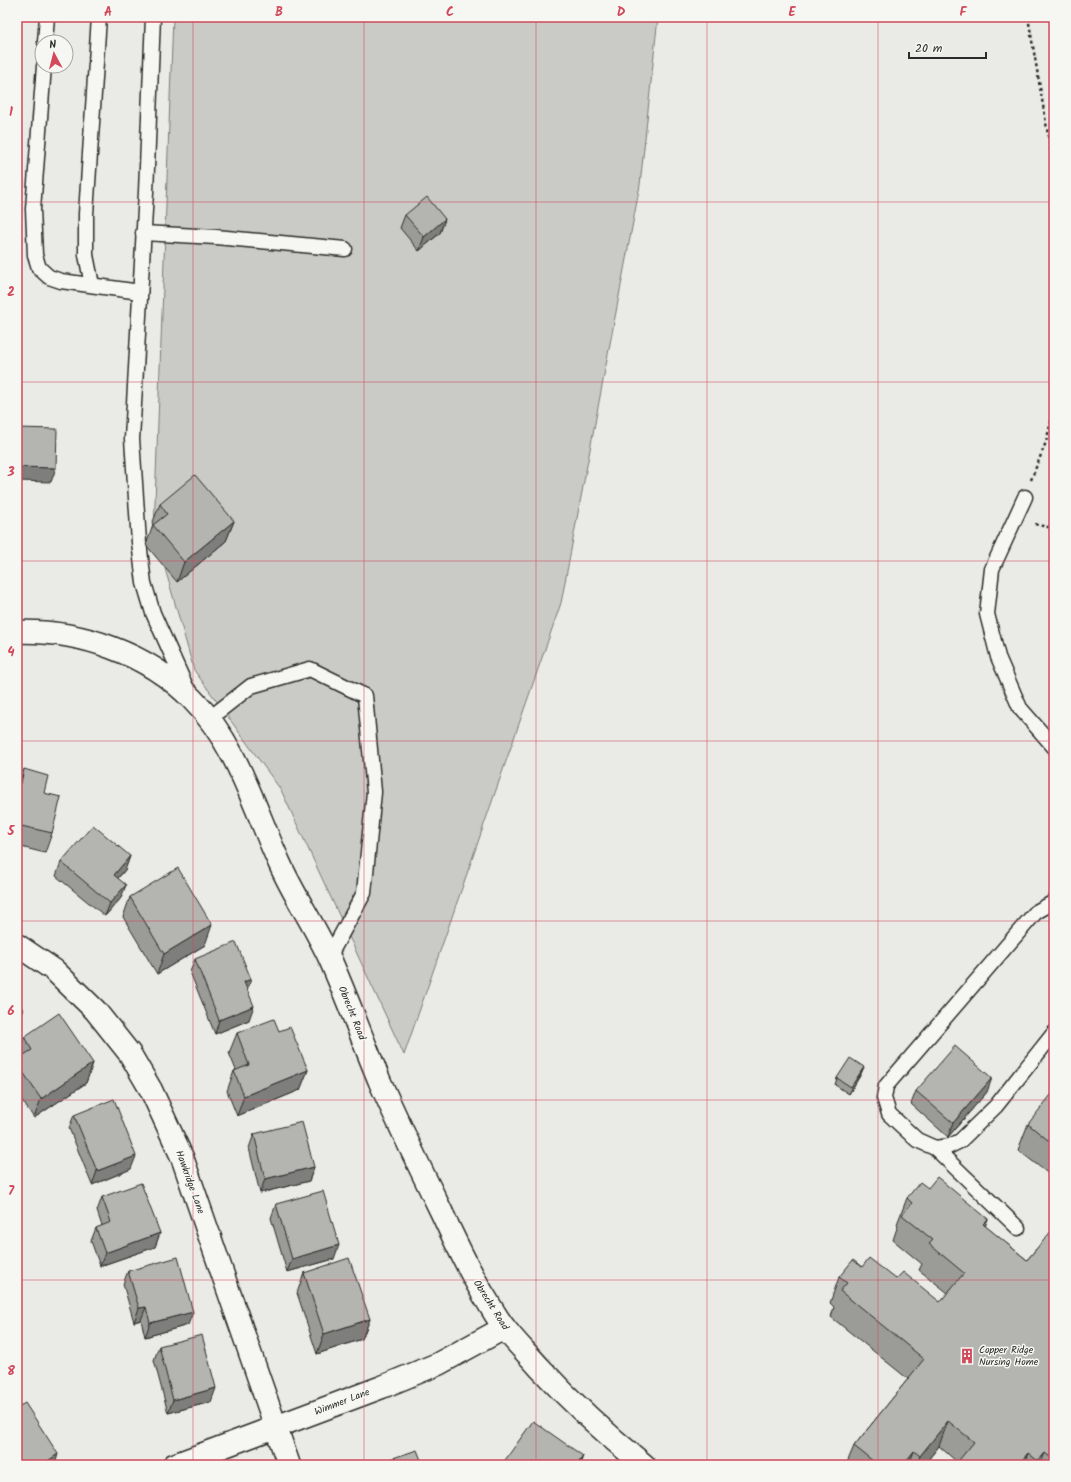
<svg xmlns="http://www.w3.org/2000/svg" width="1071" height="1482" viewBox="0 0 1071 1482" font-family="Kalam,sans-serif">
<style>
.green{fill:#cacac7;stroke:#7a7a79}
.lines{fill:none;stroke-linecap:round;stroke-linejoin:round}
.service-casing{stroke:#2b2b2b;stroke-width:17}
.minor-casing{stroke:#2b2b2b;stroke-width:25}
.tertiary-casing{stroke:#2b2b2b;stroke-width:25}
.path{stroke:#2b2b2b;stroke-width:2.5;stroke-dasharray:3 3;stroke-linecap:butt}
.service{stroke:#f6f6f2;stroke-width:14}
.minor{stroke:#f6f6f2;stroke-width:22}
.tertiary{stroke:#f6f6f2;stroke-width:22}
.wall{fill:#9b9b98;stroke:#2b2b2b}
.shaded-wall{fill:#7e7e7c;stroke:#2b2b2b}
.building{fill:#b4b4b1;stroke:#2b2b2b}
.grid{fill:none;stroke:#d1495b;stroke-width:1;stroke-opacity:0.55}
.labels{text-anchor:middle;dominant-baseline:central;stroke-width:3;stroke-linejoin:round;paint-order:stroke}
.street-label{font-size:10px;fill:#2b2b2b;stroke:#f6f6f2}
.poi-label{font-size:10px;fill:#2b2b2b;stroke:#f6f6f2;text-anchor:start}
.neatline{fill:none;stroke:#d1495b;stroke-width:1.5}
.grid-label{font-size:13px;text-anchor:middle;font-weight:bold;fill:#d1495b}
</style>
<rect width="100%" height="100%" fill="#eaeae6"/>
<filter id="ink" filterUnits="userSpaceOnUse"><feTurbulence type="fractalNoise" baseFrequency=".025" numOctaves="2"/><feDisplacementMap in="SourceGraphic" scale="8" xChannelSelector="R" yChannelSelector="G"/><feConvolveMatrix kernelMatrix="1 2 1 2 8 2 1 2 1" color-interpolation-filters="sRGB"/></filter>
<g filter="url(#ink)">
<!-- green -->
<path class="green" d="M173,17H658L640,185L561,603L404,1055L281,790L194,670L154,530Z"/>
<g class="lines">
<defs>
<g id="service">
<path d="M153,17L146,192L132,439L139,542L144,583L153,613L188,691"/>
<path d="M45,42L47,17"/>
<path d="M44,66L33,209L35,255L39,268L49,277L61,281L140,292"/>
<path d="M143,233L216,237L345,249"/>
<path d="M92,285L86,255V214L99,17"/>
<path d="M1025,497L992,569L987,614L998,657L1020,708L1054,747"/>
<path d="M210,718L251,686L310,669L365,696L374,792L364,893L329,957"/>
<path d="M935,1148L950,1146L960,1141L996,1106L1054,1033"/>
<path d="M1018,1228L935,1148L917,1140L889,1114L884,1098L886,1086L1036,912L1054,902"/>
</g>
<g id="minor">
<path d="M17,945L54,970L95,1010L130,1054L151,1090L182,1157L289,1465"/>
<path d="M174,1465L382,1387L438,1364L504,1328"/>
</g>
<path id="tertiary" d="M17,632C80,630 147,653 192,699C237,744 253,805 279,862C294,896 315,926 330,959C348,1000 363,1041 380,1082C399,1125 420,1168 441,1211C454,1239 467,1267 483,1294C490,1305 496,1317 504,1327C514,1341 528,1354 540,1368C572,1403 607,1435 644,1465"/>
</defs>
<!-- service casing -->
<use href="#service" class="service-casing"/>
<!-- minor casing -->
<use href="#minor" class="minor-casing"/>
<!-- tertiary casing -->
<use href="#tertiary" class="tertiary-casing"/>
<!-- path -->
<g class="path">
<path d="M1028,17L1054,170"/>
<path d="M1031,480L1046,442L1054,410"/>
<path d="M1035,524L1046,527H1054"/>
</g>
<!-- service -->
<use href="#service" class="service"/>
<!-- minor -->
<use href="#minor" class="minor"/>
<!-- tertiary -->
<use href="#tertiary" class="tertiary"/>
</g>
<!-- wall -->
<g class="wall">
<path d="M405,215L445,219L440,233L419,251L400,228Z"/>
<path d="M160,504L234,521L226,541L177,582L146,545L153,525L152,524Z"/>
<path d="M24,769L44,793L52,833L45,853L17,846V782L19,783Z"/>
<path d="M130,856L125,870L118,878L121,898L105,916L56,876L61,862Z"/>
<path d="M130,897L205,945L157,974L123,917Z"/>
<path d="M195,959L247,990L249,1020L215,1034L190,972Z"/>
<path d="M279,1031L308,1070L300,1090L237,1116L227,1091L234,1071L236,1070L229,1053L237,1033Z"/>
<path d="M24,1037L93,1063L86,1083L34,1118L17,1093V1059H18L17,1055Z"/>
<path d="M861,1074L849,1094L835,1085L837,1078Z"/>
<path d="M916,1091L987,1092L948,1137L911,1104Z"/>
<path d="M1054,1098V1178L1018,1150L1028,1124Z"/>
<path d="M74,1115L131,1169L92,1185L69,1128Z"/>
<path d="M254,1134L314,1167L309,1181L260,1193L249,1148Z"/>
<path d="M928,1188L988,1219L985,1226L1027,1260L1054,1228V1465H955L957,1462L939,1446L924,1465H846L854,1446L908,1379L831,1317L834,1307L830,1303L839,1277L862,1267L896,1279L940,1302L948,1293L919,1270L922,1264L893,1240L898,1225L897,1224L907,1198Z"/>
<path d="M102,1197L160,1233L155,1247L100,1266L91,1241L96,1228L102,1226L97,1211Z"/>
<path d="M276,1204L334,1259L287,1272L271,1218Z"/>
<path d="M128,1271L188,1325L145,1337L141,1320L134,1322L123,1284Z"/>
<path d="M304,1273L370,1319L362,1339L317,1354L297,1293Z"/>
<path d="M159,1346L211,1402L168,1413L154,1360Z"/>
</g>
<!-- shaded-wall -->
<g class="shaded-wall">
<path d="M445,219L440,233L419,251L424,237Z"/>
<path d="M17,467L56,468L51,482L17,481Z"/>
<path d="M234,521L226,541L177,582L184,562Z"/>
<path d="M130,856L125,870L109,888L114,875Z"/>
<path d="M126,885L121,898L105,916L110,903Z"/>
<path d="M212,925L205,945L157,974L164,954Z"/>
<path d="M251,979L246,993L244,982Z"/>
<path d="M254,1006L249,1020L215,1034L219,1020Z"/>
<path d="M23,1009L18,1023L17,1024V1016Z"/>
<path d="M93,1063L86,1083L34,1118L41,1099Z"/>
<path d="M864,1067L861,1074L849,1094L851,1087Z"/>
<path d="M308,1070L300,1090L237,1116L244,1096Z"/>
<path d="M992,1078L987,1092L948,1137L953,1123Z"/>
<path d="M136,1156L131,1169L92,1185L97,1171Z"/>
<path d="M314,1167L309,1181L260,1193L265,1179Z"/>
<path d="M988,1219L978,1244L983,1224Z"/>
<path d="M160,1233L155,1247L100,1266L105,1253Z"/>
<path d="M339,1245L334,1259L287,1272L292,1259Z"/>
<path d="M146,1307L141,1320L134,1322L139,1308Z"/>
<path d="M193,1312L188,1325L145,1337L150,1323Z"/>
<path d="M370,1319L362,1339L317,1354L324,1334Z"/>
<path d="M216,1388L211,1402L168,1413L173,1400Z"/>
<path d="M948,1421L939,1446L924,1465H917L920,1456Z"/>
<path d="M914,1451L909,1465H903Z"/>
<path d="M1028,1453L1024,1465H1018Z"/>
<path d="M1045,1453L1040,1465H1037L1038,1461Z"/>
<path d="M58,1454L55,1465H42Z"/>
<path d="M583,1456L580,1465H577Z"/>
</g>
<!-- building -->
<g class="building">
<path d="M427,197L445,219L424,237L405,215Z"/>
<path d="M17,428L57,429L56,468L17,467Z"/>
<path d="M195,475L234,521L184,562L153,525L167,514L160,504Z"/>
<path d="M24,769L48,776L44,793L61,797L52,833L17,825V782L21,783Z"/>
<path d="M93,825L130,856L114,875L126,885L110,903L61,862Z"/>
<path d="M178,868L212,925L164,954L130,897Z"/>
<path d="M236,942L251,979L244,982L254,1006L219,1020L195,959Z"/>
<path d="M17,1005L23,1009L17,1016Z"/>
<path d="M59,1013L93,1063L41,1099L17,1063V1059L32,1050L24,1037Z"/>
<path d="M274,1019L279,1031L290,1027L308,1070L244,1096L234,1071L249,1065L237,1033Z"/>
<path d="M955,1046L992,1078L953,1123L916,1091Z"/>
<path d="M850,1058L864,1067L851,1087L837,1078Z"/>
<path d="M1051,1095L1054,1098V1145L1028,1124Z"/>
<path d="M114,1099L136,1156L97,1171L74,1115Z"/>
<path d="M302,1122L314,1167L265,1179L254,1134Z"/>
<path d="M937,1177L988,1219L983,1224L1027,1260L1054,1228V1460L1045,1453L1038,1461L1028,1453L1018,1465H955L974,1442L948,1421L920,1456L914,1451L903,1465H878L854,1446L924,1359L840,1291L847,1283L839,1277L853,1260L862,1267L869,1258L896,1279L903,1272L940,1302L964,1273L929,1244L933,1240L902,1215L912,1203L907,1198L920,1182L928,1188Z"/>
<path d="M141,1183L160,1233L105,1253L96,1228L111,1222L102,1197Z"/>
<path d="M323,1191L339,1245L292,1259L276,1204Z"/>
<path d="M178,1257L193,1312L150,1323L146,1307L139,1308L128,1271Z"/>
<path d="M349,1258L370,1319L324,1334L304,1273Z"/>
<path d="M202,1335L216,1388L173,1400L159,1346Z"/>
<path d="M25,1403L58,1454L42,1465H17V1408Z"/>
<path d="M533,1421L583,1456L577,1465H506L503,1463Z"/>
<path d="M417,1450L423,1465H376L375,1464Z"/>
</g>
</g>
<!-- grid -->
<path class="grid" d="M193,17V1465M364,17V1465M536,17V1465M707,17V1465M878,17V1465M17,202H1054M17,382H1054M17,561H1054M17,741H1054M17,921H1054M17,1100H1054M17,1280H1054"/>
<!-- icons -->
<defs>
<symbol id="building-bare" viewBox="-9 -9 18 18"><path d="M-4-6H4V6H1V3H-1V6H-4ZM-2.5-4.3h1.7v1.8h-1.7ZM.8-4.3h1.7v1.8H.8ZM-2.5-1h1.7V.8h-1.7ZM.8-1h1.7V.8H.8Z" fill="#d1495b" stroke="#f6f6f2" stroke-width="2.5" paint-order="stroke"/></symbol>
</defs>
<g fill-rule="evenodd">
<use href="#building-bare" x="956" y="1345" width="22" height="22"/>
</g>
<g class="labels">
<!-- street labels -->
<g class="street-label">
<text transform="translate(352 1013) rotate(68)">Obrecht Road</text>
<text transform="translate(190 1182) rotate(70)">Hawkridge Lane</text>
<text transform="translate(491 1305) rotate(58)">Obrecht Road</text>
<text transform="translate(342 1402) rotate(-21)">Wimmer Lane</text>
</g>
<!-- poi labels -->
<g class="poi-label">
<text x="979" y="1350">Copper Ridge<tspan x="979" dy="12">Nursing Home</tspan></text>
</g>
</g>
<!-- margin -->
<rect width="1071" height="1482" fill="none" stroke="#f6f6f2" stroke-width="44"/>
<!-- north arrow -->
<g transform="translate(54 54) rotate(353)"><circle r="19" fill="#f6f6f2" stroke="#a5a5a2"/>
<path d="M0-3L7 15L0 10L-7 15Z" fill="#d1495b"/>
<text y="-6" font-size="11" font-weight="bold" text-anchor="middle" fill="#2b2b2b">N</text>
</g>
<!-- scale -->
<path d="M909 52v6h77v-6" fill="none" stroke="#2b2b2b" stroke-width="2"/>
<text x="915" y="52" font-size="12" fill="#2b2b2b" stroke="#f6f6f2" stroke-width="3" paint-order="stroke">20 m</text>
<rect x="22" y="22" width="1027" height="1438" class="neatline"/>
<g class="grid-label">
<text x="108" y="16">A</text>
<text x="279" y="16">B</text>
<text x="450" y="16">C</text>
<text x="621" y="16">D</text>
<text x="792" y="16">E</text>
<text x="963" y="16">F</text>
<text x="11" y="116">1</text>
<text x="11" y="296">2</text>
<text x="11" y="476">3</text>
<text x="11" y="656">4</text>
<text x="11" y="835">5</text>
<text x="11" y="1015">6</text>
<text x="11" y="1195">7</text>
<text x="11" y="1375">8</text>
</g>
</svg>
